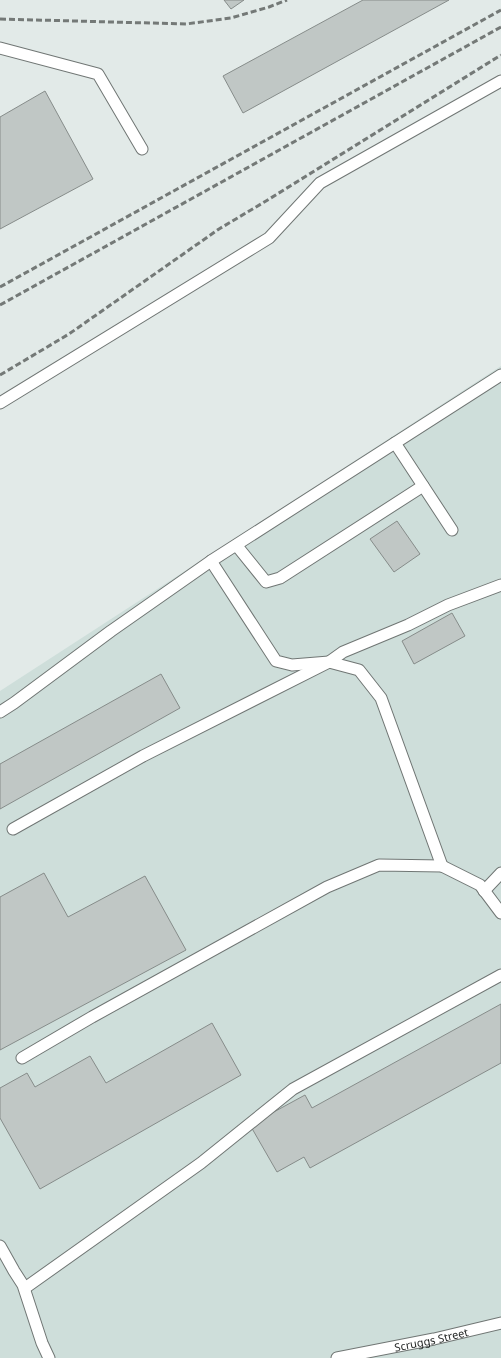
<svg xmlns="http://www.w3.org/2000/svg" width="501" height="1358" viewBox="0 0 501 1358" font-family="'Noto Sans',sans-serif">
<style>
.built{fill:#cededa}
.building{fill:#c0c7c5;stroke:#868c8a}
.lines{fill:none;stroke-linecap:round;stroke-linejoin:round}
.lane-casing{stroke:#707674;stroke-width:13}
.lane{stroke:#fff;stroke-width:11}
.rail{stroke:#747977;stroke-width:3;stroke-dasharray:6 3;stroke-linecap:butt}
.labels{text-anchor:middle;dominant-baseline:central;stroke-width:3;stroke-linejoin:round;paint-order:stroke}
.street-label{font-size:11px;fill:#1e2120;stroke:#e2eae8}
</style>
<rect width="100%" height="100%" fill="#e2eae8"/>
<!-- built -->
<path class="built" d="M501,366V1358H0V691Z"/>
<!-- building -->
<g class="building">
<path d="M224,0H244L231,9Z"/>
<path d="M363,0H449L243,113L223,76Z"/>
<path d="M45,91L93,179L0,229V117Z"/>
<path d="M397,521L420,554L394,572L370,539Z"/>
<path d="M452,613L465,636L414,664L402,641Z"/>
<path d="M161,674L180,708L0,809V764Z"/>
<path d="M44,873L68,917L145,876L186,950L0,1050V897Z"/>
<path d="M501,1004V1063L310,1168L304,1157L277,1172L250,1125L305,1095L312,1108Z"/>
<path d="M212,1023L241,1075L40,1189L0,1118V1088L27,1073L35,1087L90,1056L106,1083Z"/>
</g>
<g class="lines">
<defs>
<g id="lane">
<path d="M0,48L98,74L142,149"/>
<path d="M0,403L269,238L320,183L501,81"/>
<path d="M395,443L452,530"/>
<path d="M237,546L266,582L280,578L423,486"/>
<path d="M211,561L276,661L292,665L329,662L359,670L381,698L442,866"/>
<path d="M0,712L14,703L111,631L211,561L501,375"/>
<path d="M13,829L143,756L329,662L343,652L408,625L448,605L501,585"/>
<path d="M484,891L501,873"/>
<path d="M22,1058L92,1017L327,887L379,865L442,866L480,885L501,913"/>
<path d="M0,1246L14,1271L23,1285L42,1343L49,1358"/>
<path d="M25,1288L201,1163L293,1089L501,975"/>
<path id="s1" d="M337,1358L434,1339L501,1323"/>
</g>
</defs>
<!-- lane casing -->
<use href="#lane" class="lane-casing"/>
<!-- lane -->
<use href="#lane" class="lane"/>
<!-- rail -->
<g class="rail">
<path d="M0,19L186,24L231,18L269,7L287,0"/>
<path d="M0,287L501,10"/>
<path d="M0,305L501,27"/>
<path d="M0,375L69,334L219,229L266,201L501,55"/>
</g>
</g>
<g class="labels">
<!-- street labels -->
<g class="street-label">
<text stroke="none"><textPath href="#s1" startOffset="96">Scruggs Street</textPath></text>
</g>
</g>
</svg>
